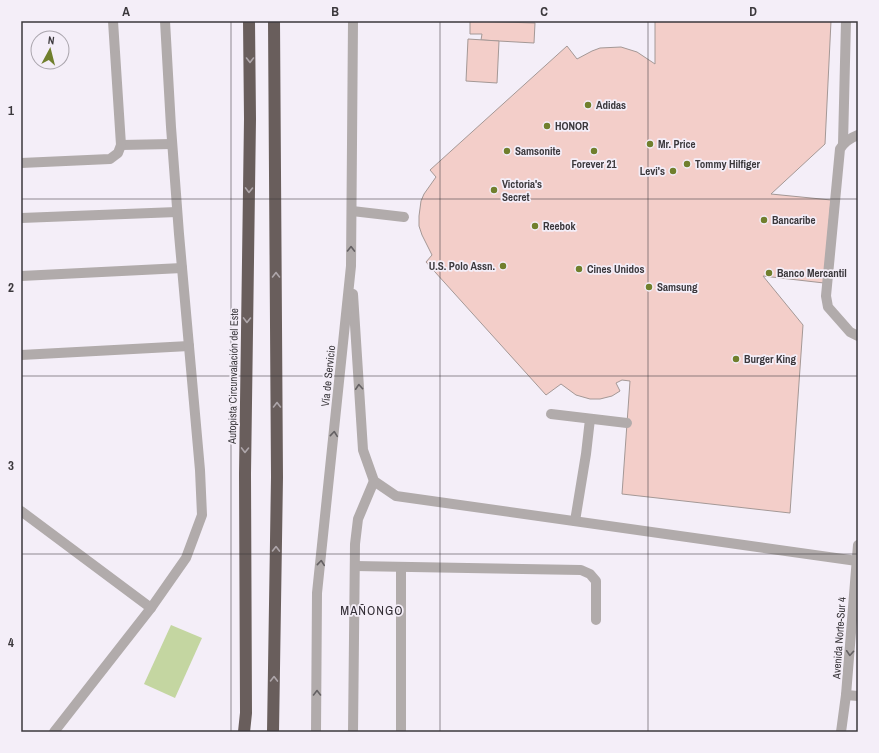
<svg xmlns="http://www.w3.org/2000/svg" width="879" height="753" viewBox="0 0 879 753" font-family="'Archivo Narrow',sans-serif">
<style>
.green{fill:#c4d6a1}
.building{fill:#f3cec9;stroke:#a49896}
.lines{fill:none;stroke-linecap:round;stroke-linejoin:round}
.minor{stroke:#b1abab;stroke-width:10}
.highway{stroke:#695e5c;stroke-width:12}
.oneway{stroke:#aea6aa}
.oneway2{stroke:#646063}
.grid{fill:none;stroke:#3b383c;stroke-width:1;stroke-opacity:0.55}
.poi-dot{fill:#707f2d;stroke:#f4eef8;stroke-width:1.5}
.labels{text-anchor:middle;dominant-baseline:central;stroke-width:3.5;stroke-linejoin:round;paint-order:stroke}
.poi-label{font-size:11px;font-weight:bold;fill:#3b383c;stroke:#f4eef8;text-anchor:start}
.street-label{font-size:11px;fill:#3b383c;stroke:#f4eef8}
.quarter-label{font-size:13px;letter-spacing:1px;fill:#332e36;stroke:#f4eef8}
.neatline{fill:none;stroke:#3b383c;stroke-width:1.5}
.grid-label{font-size:13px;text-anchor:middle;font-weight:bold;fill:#3b383c}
</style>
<rect width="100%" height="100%" fill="#f4eef8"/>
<!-- green -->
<path class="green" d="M171,625L202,638L175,698L144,684Z"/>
<!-- building -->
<g class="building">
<path d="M470,21L535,23L534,43L481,40L482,34H470Z"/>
<path d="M655,21H831L825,144L771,194L831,200L824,283L763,276L803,325L790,513L622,494L630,381L622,380L616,383L620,391L612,396L600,399H590L576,395L561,384L546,395L426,262L432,255L422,235L419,226V216L421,201L424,194L436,177L430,170L567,46L577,59L592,51L600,48L621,47L637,52L655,64Z"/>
<path d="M468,39L499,41L497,83L466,81Z"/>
</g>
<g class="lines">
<!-- minor -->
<g class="minor">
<path d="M858,135C850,138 844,142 840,149L826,296L828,307L850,332L858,336"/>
<path d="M843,144L846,21"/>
<path d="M121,145L172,144"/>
<path d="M21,163L110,159L118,153L121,145L113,21"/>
<path d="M352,211L404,217"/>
<path d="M21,218L177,212"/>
<path d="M21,276L182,268"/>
<path d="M353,294L363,450L374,481L396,496L857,561"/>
<path d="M21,355L189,346"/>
<path d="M551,414L627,423"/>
<path d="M21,511L151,608"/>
<path d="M575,521L586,454L590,419"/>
<path d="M355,566L581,570L590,574L596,581V620"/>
<path d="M401,568V732"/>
<path d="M846,695L858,696"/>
<path d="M54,732L151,608L186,558L202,515L200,470L179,234L171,127L165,21"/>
<path d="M316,732L317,593L351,266L353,21"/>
<path d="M353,732L355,544L358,519L374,481"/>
<path d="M841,732L846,695L858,545"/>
</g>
<!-- highway -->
<g class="highway">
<path d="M244,732L246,713L245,474L250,119L249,21"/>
<path d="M273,732L277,477L274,21"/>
</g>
</g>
<!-- one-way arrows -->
<defs><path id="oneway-chevron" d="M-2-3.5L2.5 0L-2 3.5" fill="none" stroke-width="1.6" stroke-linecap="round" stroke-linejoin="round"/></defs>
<g class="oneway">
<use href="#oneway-chevron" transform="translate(250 60) rotate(90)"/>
<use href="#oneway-chevron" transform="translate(249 190) rotate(91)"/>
<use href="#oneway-chevron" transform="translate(276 275) rotate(-90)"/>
<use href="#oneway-chevron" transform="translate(247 320) rotate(91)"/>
<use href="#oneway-chevron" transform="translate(277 405) rotate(-90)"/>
<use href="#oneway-chevron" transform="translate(245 450) rotate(91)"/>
<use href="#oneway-chevron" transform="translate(276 549) rotate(-89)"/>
<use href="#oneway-chevron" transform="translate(274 679) rotate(-89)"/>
</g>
<g class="oneway2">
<use href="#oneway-chevron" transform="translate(351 249) rotate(-89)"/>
<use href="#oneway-chevron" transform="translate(359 387) rotate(-94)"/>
<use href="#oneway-chevron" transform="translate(334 434) rotate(-84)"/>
<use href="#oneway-chevron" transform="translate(321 563) rotate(-84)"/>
<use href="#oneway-chevron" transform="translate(850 653) rotate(94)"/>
<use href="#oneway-chevron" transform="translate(317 693) rotate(-90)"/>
</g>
<!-- grid -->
<path class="grid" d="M231,21V732M440,21V732M648,21V732M21,199H858M21,376H858M21,554H858"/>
<!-- markers -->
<g class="poi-dot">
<circle cx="588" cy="105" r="4"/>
<circle cx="547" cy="126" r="4"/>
<circle cx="650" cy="144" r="4"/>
<circle cx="507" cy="151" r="4"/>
<circle cx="594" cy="151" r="4"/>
<circle cx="687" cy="164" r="4"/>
<circle cx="673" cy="171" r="4"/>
<circle cx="494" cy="190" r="4"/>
<circle cx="764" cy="220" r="4"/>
<circle cx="535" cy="226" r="4"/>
<circle cx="503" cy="266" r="4"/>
<circle cx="579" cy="269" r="4"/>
<circle cx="769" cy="273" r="4"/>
<circle cx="649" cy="287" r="4"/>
<circle cx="736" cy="359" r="4"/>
</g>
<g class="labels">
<!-- poi labels -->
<g class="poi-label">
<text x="596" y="105">Adidas</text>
<text x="555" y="126">HONOR</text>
<text x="658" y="144">Mr. Price</text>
<text x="515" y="151">Samsonite</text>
<text x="594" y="164" text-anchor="middle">Forever 21</text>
<text x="695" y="164">Tommy Hilfiger</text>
<text x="665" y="171" text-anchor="end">Levi's</text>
<text x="502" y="184">Victoria's<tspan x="502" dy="13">Secret</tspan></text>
<text x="772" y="220">Bancaribe</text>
<text x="543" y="226">Reebok</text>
<text x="495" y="266" text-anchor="end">U.S. Polo Assn.</text>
<text x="587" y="269">Cines Unidos</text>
<text x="777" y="273">Banco Mercantil</text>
<text x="657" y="287">Samsung</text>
<text x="744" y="359">Burger King</text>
</g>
<!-- street labels -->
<g class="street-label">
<text transform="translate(233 376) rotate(-89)">Autopista Circunvalación del Este</text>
<text transform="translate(328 376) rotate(-84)">Vía de Servicio</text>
<text transform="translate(839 638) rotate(-86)">Avenida Norte-Sur 4</text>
</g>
<!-- quarter labels -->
<g class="quarter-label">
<text x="372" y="610">MAÑONGO</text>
</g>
</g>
<!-- border -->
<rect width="879" height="753" fill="none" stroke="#f4eef8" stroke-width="44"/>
<!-- north arrow -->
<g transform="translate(50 50) rotate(7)"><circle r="19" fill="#f4eef8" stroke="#aaa5ad"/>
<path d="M0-3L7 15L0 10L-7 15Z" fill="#707f2d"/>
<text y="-6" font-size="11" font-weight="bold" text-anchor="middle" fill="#3b383c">N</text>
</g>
<rect x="22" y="22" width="835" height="709" class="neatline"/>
<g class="grid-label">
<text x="126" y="16">A</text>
<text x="335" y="16">B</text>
<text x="544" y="16">C</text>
<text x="753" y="16">D</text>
<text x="11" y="115">1</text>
<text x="11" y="292">2</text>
<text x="11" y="470">3</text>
<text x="11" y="647">4</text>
</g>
</svg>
